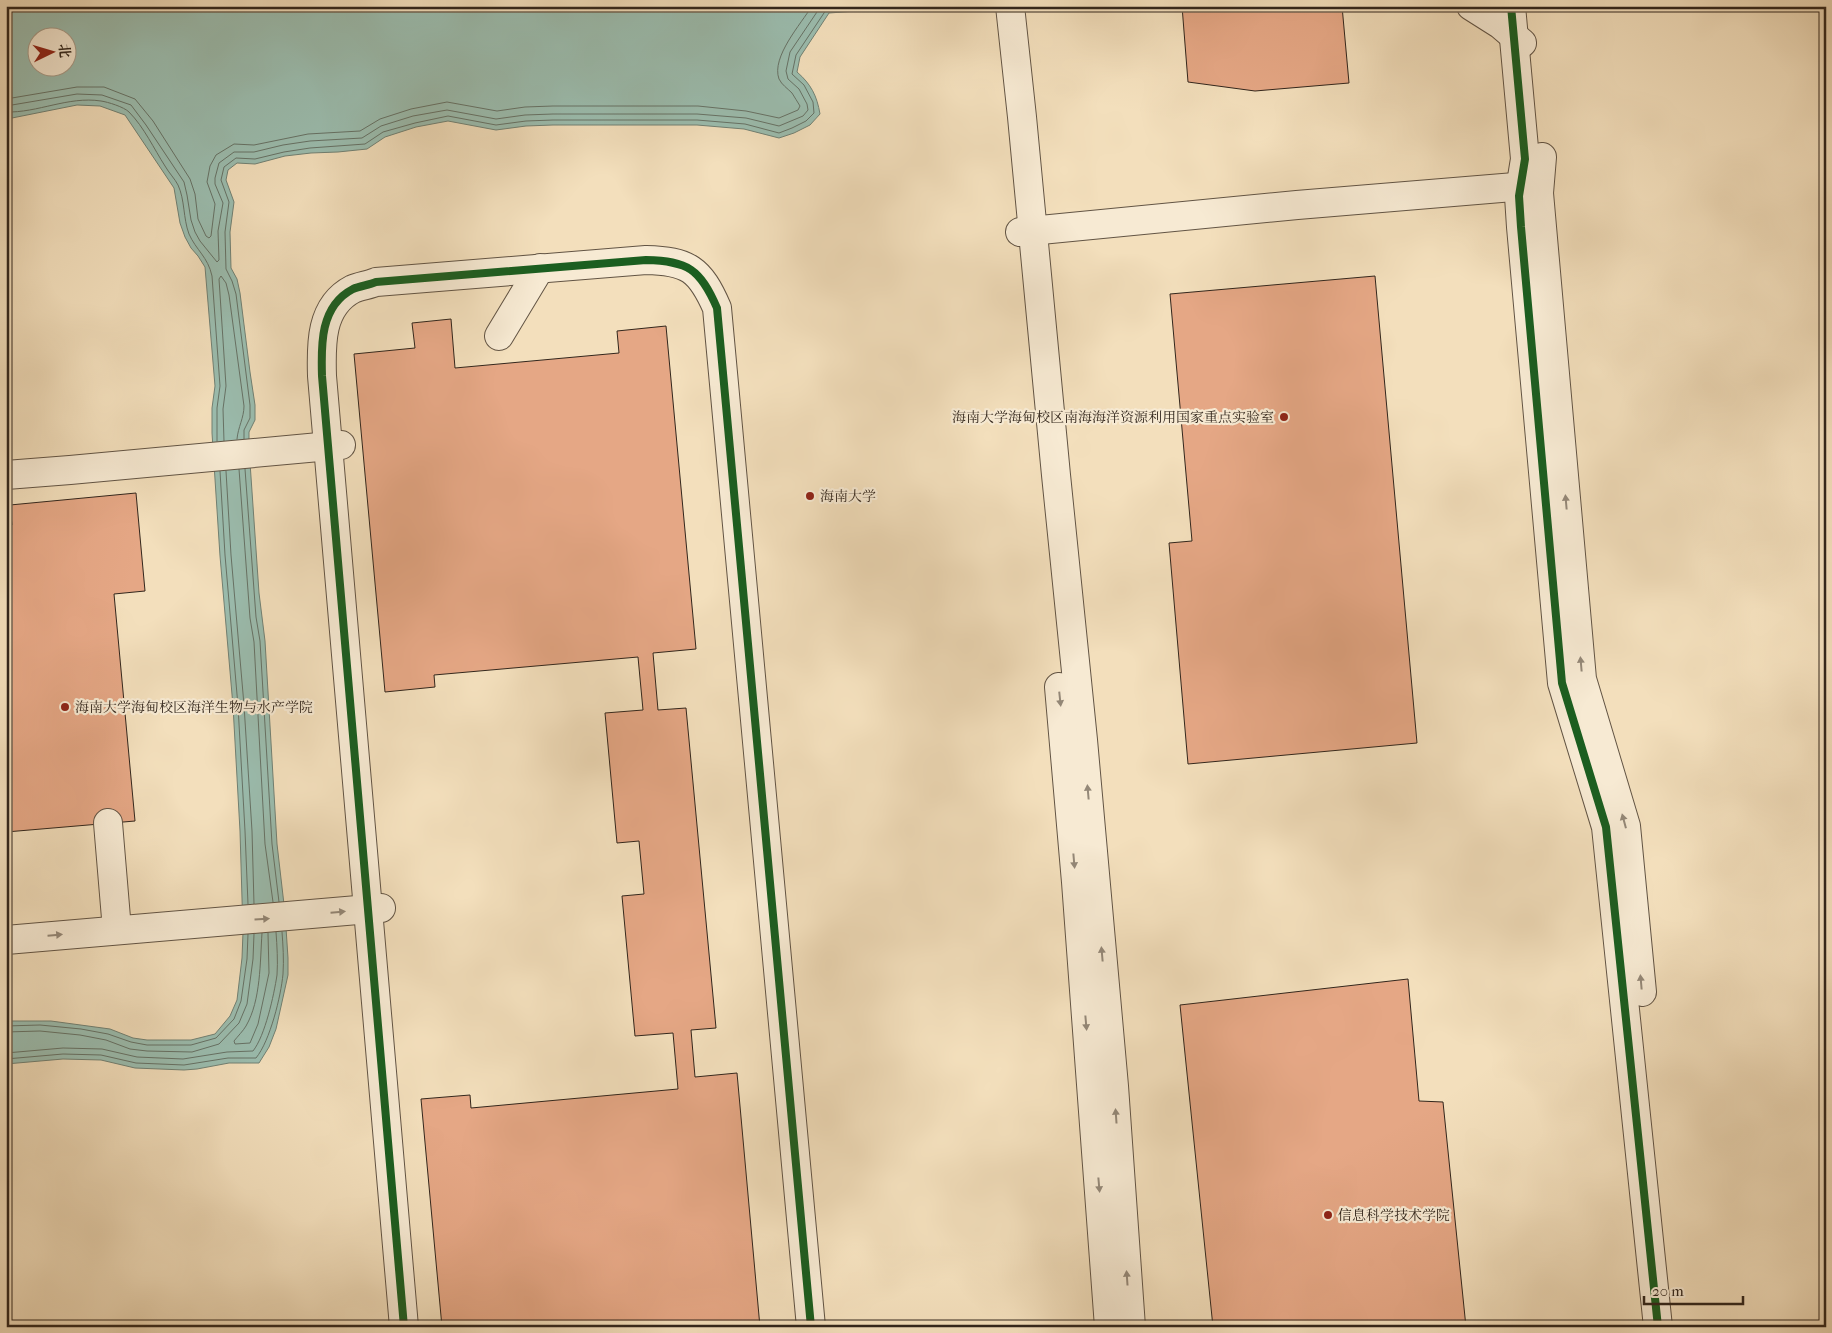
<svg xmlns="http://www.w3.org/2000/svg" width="1832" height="1333" viewBox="0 0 1832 1333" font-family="'IM FELL French Canon','Noto Serif SC',serif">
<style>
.water{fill:#9bbdaf;stroke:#718174;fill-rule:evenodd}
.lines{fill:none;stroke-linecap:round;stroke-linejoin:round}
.shore{stroke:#667266;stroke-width:1}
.building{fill:#e5a785;stroke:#32261c}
.minor-casing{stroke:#625444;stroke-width:30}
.minor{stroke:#f7ead3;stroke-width:28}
.cycleway-casing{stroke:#f7ead3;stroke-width:11}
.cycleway{stroke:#1b5e20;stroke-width:8}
.oneway{fill:#948878}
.poi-dot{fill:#8f2418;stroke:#f7ead3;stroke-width:2}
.labels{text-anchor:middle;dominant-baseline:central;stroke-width:4.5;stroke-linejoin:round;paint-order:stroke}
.poi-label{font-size:14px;fill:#32261c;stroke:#f7ead3;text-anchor:start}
</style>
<rect width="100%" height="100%" fill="#f3dfbc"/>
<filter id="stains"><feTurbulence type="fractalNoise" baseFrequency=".004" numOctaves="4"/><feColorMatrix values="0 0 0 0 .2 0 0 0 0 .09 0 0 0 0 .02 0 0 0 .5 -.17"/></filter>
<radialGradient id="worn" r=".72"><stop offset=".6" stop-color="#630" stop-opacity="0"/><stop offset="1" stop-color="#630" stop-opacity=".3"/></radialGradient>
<!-- water -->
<path class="water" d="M6,6H875L869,10L829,13L800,57L797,72C811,84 817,96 820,114L810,125L794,133L779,138L744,129L697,125H553L526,126L496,130L448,121L416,127L385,137L367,149L338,152L311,153L285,156L255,164L237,163L228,170L226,180L234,202L230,232L231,268L237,279L240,293L250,372L255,405V420L249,432V448L259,593L265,641L277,844L285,913L288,958V975L276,1029L269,1047L259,1063H229L197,1069L184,1070L135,1068L101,1060L63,1059L6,1064L7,1021H51L110,1029L133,1038L147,1040H191L215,1034L230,1016L237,1000L242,958L243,932L240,831L233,706L220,556L212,433V408L215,386L205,267L198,256L191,248L185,237L180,223L174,188L125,115L100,106L77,105L12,118L6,117ZM38,38H68V68H38Z"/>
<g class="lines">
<!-- shore -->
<g class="shore">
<path d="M6,99L77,87H104L135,99L153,121L190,179L195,194L198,219L206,236L209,238L211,236L215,204L207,182L210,166L216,155L234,144L254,145L308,134L360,131L380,119L411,109L447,102L497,111L525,107L553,106H698L746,111L779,118L798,110L800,106C797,102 795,97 792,93C787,88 782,85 779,79C771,57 801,24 812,6"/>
<path d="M6,106L77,94L102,95L131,105L146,125L184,182L187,195L191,220L195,232L200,241L217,262L219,260L218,231L223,203L215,184V178L219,163L234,152H254L283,145L310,141L362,138L381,126L413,116L447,110L496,119L525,115L553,114H697L746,118L779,126L803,116L808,110L807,104L799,89L788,79L786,71L790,52L821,6"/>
<path d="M6,112C38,113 68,96 101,101C108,102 124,107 129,112C144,127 154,149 165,166C169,173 175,179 178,185C185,200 183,218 189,234C196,250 208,257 212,276L220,386L217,408V441"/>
<path d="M244,439V430L250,418V405L236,294L232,281L226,269L225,232L229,202L221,180L224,167L236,158L255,159L284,152L310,148L365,144L383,132L415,123L448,116L496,125L526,121L553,120H697L745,124L779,133L792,128L806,121L814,113L813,102L804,85L792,74L796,55L826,10L860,6"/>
<path d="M224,441L223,409L226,386L219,279L221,276L226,283L229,295L244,406C244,418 238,427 237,439"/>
<path d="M239,469L250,618L254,642L265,844L273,902"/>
<path d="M245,469L256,617L260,641L272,844L279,902"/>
<path d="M220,471L225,555L238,706L245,831L248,904"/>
<path d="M226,471L231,555L244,705L252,831L254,904"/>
<path d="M262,933C260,962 261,1000 246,1026C243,1031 238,1036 234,1041L235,1044L250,1043L258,1024L269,973L268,933"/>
<path d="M6,1026L40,1025L81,1029L108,1034L131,1042L147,1045H191L216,1038L234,1019L241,1001L247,959L248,934"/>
<path d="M6,1032L40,1031L80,1035L106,1040L130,1049L147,1051L192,1052L219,1044L239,1023L247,1004L253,959L254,934"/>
<path d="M6,1053L63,1048L102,1049L137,1057L183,1059L227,1052L253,1051C265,1036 274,995 277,975C278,961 277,946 276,932"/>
<path d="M6,1059L63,1054L101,1055L136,1063L184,1065L228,1058H256C270,1041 281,996 283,974C284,960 283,945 282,932"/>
</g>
</g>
<!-- building -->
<g class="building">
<path d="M1182,6H1342L1349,83L1255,91L1188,82Z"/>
<path d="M1375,276L1417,743L1188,764L1169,543L1192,541L1170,294Z"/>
<path d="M451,319L455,368L619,353L617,331L666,326L696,649L653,653L658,710L686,708L716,1028L691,1030L695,1077L737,1073L760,1327H442L421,1099L470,1095L471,1108L678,1089L673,1033L635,1036L622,896L644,894L639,841L617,843L605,713L643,710L638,657L434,675L435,687L385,692L354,354L415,348L412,323Z"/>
<path d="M136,493L145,591L114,594L135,821L6,832V526L12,525L10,505Z"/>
<path d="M1408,979L1419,1101L1443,1102L1466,1327H1213L1180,1005Z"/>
</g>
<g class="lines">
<defs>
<g id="minor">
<path d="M1010,6L1022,117L1056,475L1083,740L1114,1086L1131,1327"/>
<path d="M1471,6L1501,25L1522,43"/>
<path d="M1511,6L1525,159L1519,196L1521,227L1562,683L1606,827L1658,1327"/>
<path d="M1542,157L1539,193L1582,679L1626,826L1642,992"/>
<path d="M1020,232L1297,205L1538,185"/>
<path d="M499,336L540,268"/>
<path d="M6,475L70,470L341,445"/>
<path d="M1059,687L1076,882L1109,1327"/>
<path d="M108,823L117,930"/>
<path d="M6,940L381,908"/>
<path d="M404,1327L322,376C321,345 320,306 353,289C360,286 369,285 376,282L646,260C688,261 700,269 717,308L811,1327"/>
</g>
</defs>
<!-- minor casing -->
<use href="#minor" class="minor-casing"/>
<!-- minor -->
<use href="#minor" class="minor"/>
<defs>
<g id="cycleway">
<path d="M1511,6L1525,159L1519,196L1521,227L1562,683L1606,827L1658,1327"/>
<path d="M404,1327L322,376C321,345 320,306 353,289C360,286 369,285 376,282L646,260C688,261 700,269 717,308L811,1327"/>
</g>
</defs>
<!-- cycleway casing -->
<use href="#cycleway" class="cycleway-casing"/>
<!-- cycleway -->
<use href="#cycleway" class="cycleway"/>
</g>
<!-- one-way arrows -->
<defs><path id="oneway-solid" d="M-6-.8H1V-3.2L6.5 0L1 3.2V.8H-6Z" transform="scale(1.25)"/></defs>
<g class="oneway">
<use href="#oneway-solid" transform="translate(1566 502) rotate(-95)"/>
<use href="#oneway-solid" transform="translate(1581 664) rotate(-95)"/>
<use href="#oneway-solid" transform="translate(1060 699) rotate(84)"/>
<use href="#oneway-solid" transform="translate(1088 792) rotate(-95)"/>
<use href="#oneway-solid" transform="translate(1624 821) rotate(-105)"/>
<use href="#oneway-solid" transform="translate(1074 861) rotate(85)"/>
<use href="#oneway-solid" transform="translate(338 912) rotate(-5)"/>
<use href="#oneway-solid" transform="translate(262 919) rotate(-4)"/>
<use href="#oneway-solid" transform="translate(55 935) rotate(-5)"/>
<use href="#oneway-solid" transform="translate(1102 954) rotate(-95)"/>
<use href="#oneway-solid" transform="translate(1641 982) rotate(-95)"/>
<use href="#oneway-solid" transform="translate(1086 1023) rotate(85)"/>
<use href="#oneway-solid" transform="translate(1116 1116) rotate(-94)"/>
<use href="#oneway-solid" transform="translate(1099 1185) rotate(85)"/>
<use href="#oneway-solid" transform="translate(1127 1278) rotate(-94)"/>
</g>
<!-- markers -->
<g class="poi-dot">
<circle cx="1284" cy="417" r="5"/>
<circle cx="810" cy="496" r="5"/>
<circle cx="65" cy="707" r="5"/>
<circle cx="1328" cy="1215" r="5"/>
</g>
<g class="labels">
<!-- poi labels -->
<g class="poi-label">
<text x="1274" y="417" text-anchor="end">海南大学海甸校区南海海洋资源利用国家重点实验室</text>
<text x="820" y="496">海南大学</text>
<text x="75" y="707">海南大学海甸校区海洋生物与水产学院</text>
<text x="1338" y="1215">信息科学技术学院</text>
</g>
</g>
<!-- margin -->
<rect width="1832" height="1333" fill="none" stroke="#f3dfbc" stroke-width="25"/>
<rect x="8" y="8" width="1817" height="1318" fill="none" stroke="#32261c" stroke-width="2.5"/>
<rect x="12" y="12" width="1807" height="1308" fill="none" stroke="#32261c"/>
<!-- north arrow -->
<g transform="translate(52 52) rotate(85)"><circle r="24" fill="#f7ead3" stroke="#a89c8a"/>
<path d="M0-4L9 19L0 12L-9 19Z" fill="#8f2418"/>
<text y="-8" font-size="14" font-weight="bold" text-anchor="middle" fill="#32261c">北</text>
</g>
<!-- scale -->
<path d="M1644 1296v8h99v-8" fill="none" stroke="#32261c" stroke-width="2.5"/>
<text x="1652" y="1296" font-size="15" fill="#32261c" stroke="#f7ead3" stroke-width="4" paint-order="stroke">20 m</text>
<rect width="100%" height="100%" filter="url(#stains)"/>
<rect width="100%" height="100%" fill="url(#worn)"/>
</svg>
